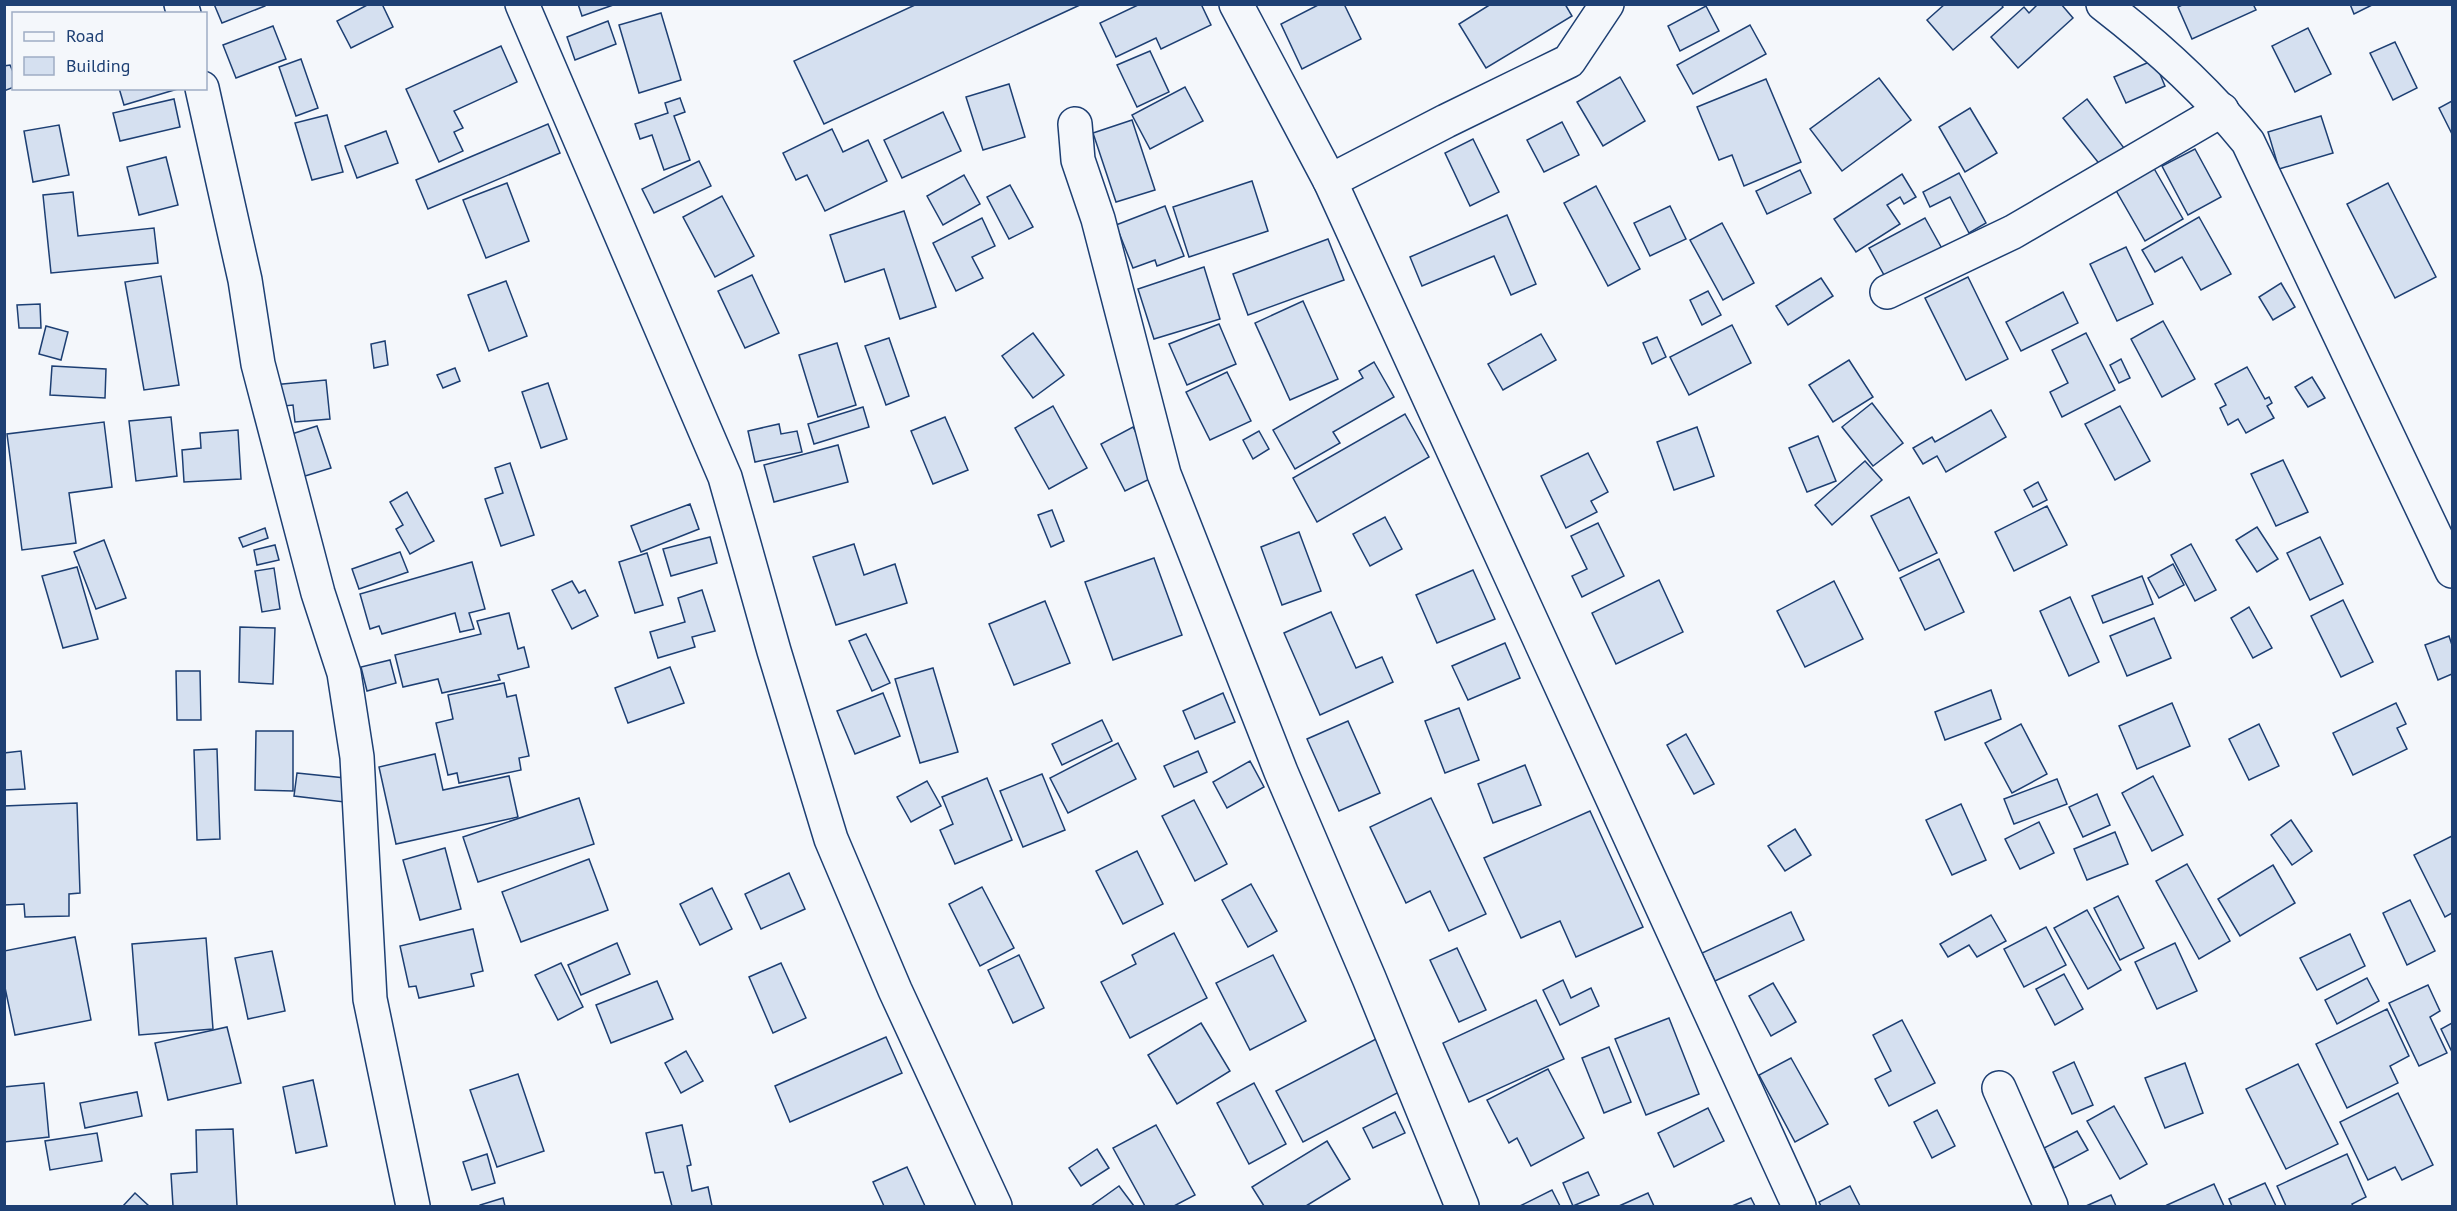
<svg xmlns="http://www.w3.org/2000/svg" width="2457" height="1211" viewBox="0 0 2457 1211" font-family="'PT Sans',sans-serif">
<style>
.building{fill:#d5e0f0;stroke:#1d3f73;stroke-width:1.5}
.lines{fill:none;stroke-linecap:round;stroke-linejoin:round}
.street-casing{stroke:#1d3f73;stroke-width:36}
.street{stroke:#f4f7fb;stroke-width:33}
</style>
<rect width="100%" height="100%" fill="#f4f7fb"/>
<!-- building -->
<g class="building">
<path d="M214,4H265V6L222,23Z"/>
<path d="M369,4H382L393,27L351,48L337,21Z"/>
<path d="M578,4H616L582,16Z"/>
<path d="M917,4H1082L824,124L794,61Z"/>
<path d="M1140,4H1201L1211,25L1161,49L1156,38L1116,57L1100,23Z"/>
<path d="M1320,4H1344L1361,39L1302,69L1281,24Z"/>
<path d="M1491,4H1565L1572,16L1486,68L1459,24Z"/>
<path d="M1945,4H2001L2003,7L1953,50L1927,20Z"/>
<path d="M2038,4H2061L2073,18L2018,68L1991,37L2024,7L2029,13Z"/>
<path d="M2184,4H2253L2256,10L2192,39L2178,7Z"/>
<path d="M2350,4H2374L2354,14Z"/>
<path d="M1706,6L1719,31L1680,51L1668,26Z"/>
<path d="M661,13L681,80L639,93L619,25Z"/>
<path d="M608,21L616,44L575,60L567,37Z"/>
<path d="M1750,25L1766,54L1693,94L1677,65Z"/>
<path d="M273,26L286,59L236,78L223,45Z"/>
<path d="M2308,28L2331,74L2295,92L2272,46Z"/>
<path d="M2395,42L2417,88L2393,100L2370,53Z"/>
<path d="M501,46L517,82L454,111L463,128L454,132L463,151L439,162L406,89Z"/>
<path d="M1150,51L1169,92L1137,107L1117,65Z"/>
<path d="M301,59L318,108L296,116L279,67Z"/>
<path d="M2154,60L2165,86L2126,103L2114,77Z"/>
<path d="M10,65L14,74V87L4,91V66Z"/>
<path d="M1620,77L1645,121L1603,146L1577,102Z"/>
<path d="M1879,78L1911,120L1842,171L1810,129Z"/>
<path d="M1766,79L1801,162L1744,186L1732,155L1719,160L1697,107Z"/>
<path d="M1009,84L1025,137L983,150L966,97Z"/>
<path d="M1185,87L1203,121L1150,149L1132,115Z"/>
<path d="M119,88H181L124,105Z"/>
<path d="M680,98L685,112L674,116L690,160L664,170L652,135L640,139L635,124L668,113L665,103Z"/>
<path d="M174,99L180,127L120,141L113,113Z"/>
<path d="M2087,99L2124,148L2101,166L2063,118Z"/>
<path d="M2452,101V134L2439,108Z"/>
<path d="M1970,108L1997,153L1965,172L1939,127Z"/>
<path d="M943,112L961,151L902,178L884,140Z"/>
<path d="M327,115L343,172L312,180L295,123Z"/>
<path d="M2321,116L2333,153L2279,169L2268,132Z"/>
<path d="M1132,120L1155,190L1116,202L1093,133Z"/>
<path d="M1562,122L1579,155L1544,172L1527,140Z"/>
<path d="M548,124L560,153L428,209L416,180Z"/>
<path d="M59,125L69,175L33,182L24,131Z"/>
<path d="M832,129L843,152L868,140L887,181L825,211L807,175L796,180L783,153Z"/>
<path d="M386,131L398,163L357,178L345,146Z"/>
<path d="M1473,139L1499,192L1470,206L1445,153Z"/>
<path d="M2195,149L2221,197L2188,215L2162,166Z"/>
<path d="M166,157L178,205L139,215L127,167Z"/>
<path d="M699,161L711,186L654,213L642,189Z"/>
<path d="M2152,165L2183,219L2145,241L2114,187Z"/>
<path d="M1800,170L1811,193L1767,214L1756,191Z"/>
<path d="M1959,173L1986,223L1969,233L1950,197L1930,207L1923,192Z"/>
<path d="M1902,174L1916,197L1904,204L1900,197L1887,205L1900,224L1856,252L1834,219Z"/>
<path d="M964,175L980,204L943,225L927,196Z"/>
<path d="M1252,181L1268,231L1189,257L1173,207Z"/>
<path d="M507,183L529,241L486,258L463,200Z"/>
<path d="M2388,183L2436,277L2395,298L2347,204Z"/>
<path d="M1010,185L1033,227L1009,239L987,197Z"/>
<path d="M1596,186L1640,269L1608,286L1564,203Z"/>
<path d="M73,192L78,236L154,228L158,263L51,273L43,195Z"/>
<path d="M722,196L754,256L715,277L683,217Z"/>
<path d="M1165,206L1184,256L1157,266L1155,260L1133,268L1116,225Z"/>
<path d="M1670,206L1686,239L1650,256L1634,223Z"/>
<path d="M904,211L936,307L900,319L884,269L845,282L830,235Z"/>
<path d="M1507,215L1536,284L1511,295L1494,256L1422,286L1410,257Z"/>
<path d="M2199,217L2231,274L2201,290L2182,257L2155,272L2142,250Z"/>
<path d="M982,218L995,246L972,257L983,278L956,291L933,243Z"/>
<path d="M1925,218L1945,254L1889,284L1869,248Z"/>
<path d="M1722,223L1754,283L1723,300L1690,240Z"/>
<path d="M1328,239L1344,280L1248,315L1233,274Z"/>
<path d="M2126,247L2153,304L2117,321L2090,264Z"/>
<path d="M1204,267L1220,319L1154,339L1138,289Z"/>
<path d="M752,275L779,333L745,348L718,291Z"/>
<path d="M161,276L179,385L144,390L125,282Z"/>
<path d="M1968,277L2008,359L1966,380L1925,298Z"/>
<path d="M1821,278L1833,296L1788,325L1776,306Z"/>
<path d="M506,281L527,336L489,351L468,295Z"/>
<path d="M2281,283L2295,307L2273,320L2259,297Z"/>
<path d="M1708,291L1721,315L1702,325L1690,300Z"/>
<path d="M2063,292L2078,323L2021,351L2006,322Z"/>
<path d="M1303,301L1338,379L1290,400L1255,323Z"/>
<path d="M40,304L41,328H19L17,305Z"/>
<path d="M2163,321L2195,379L2162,397L2131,339Z"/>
<path d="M1219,324L1236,364L1187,385L1169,344Z"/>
<path d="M1732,325L1751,363L1689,395L1670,357Z"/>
<path d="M46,326L68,332L61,360L39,354Z"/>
<path d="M1033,333L1064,375L1033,398L1002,356Z"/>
<path d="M2086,333L2115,390L2062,417L2050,392L2068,383L2052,350Z"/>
<path d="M1541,334L1556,360L1503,390L1488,364Z"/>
<path d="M1657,337L1666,357L1652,364L1643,343Z"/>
<path d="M889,338L909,396L886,405L865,346Z"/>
<path d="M385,341L388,365L374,368L371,344Z"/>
<path d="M837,343L856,405L818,417L799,355Z"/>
<path d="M2121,359L2130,378L2119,383L2110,365Z"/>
<path d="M1849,360L1873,397L1833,422L1809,385Z"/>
<path d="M1374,362L1394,397L1333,432L1340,443L1295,469L1273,430L1363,378L1359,371Z"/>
<path d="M52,366L106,369L105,398L50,395Z"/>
<path d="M2247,367L2265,399L2269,397L2272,403L2267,406L2274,418L2246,433L2238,419L2228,425L2220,408L2226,405L2215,384Z"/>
<path d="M455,368L460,381L443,388L437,375Z"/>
<path d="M1227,372L1251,421L1210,440L1186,392Z"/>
<path d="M2312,377L2325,398L2308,407L2295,387Z"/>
<path d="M326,380L330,419L295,422L293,405L274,407L272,385Z"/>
<path d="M548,383L567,439L541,448L522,392Z"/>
<path d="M1872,403L1903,443L1873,466L1842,427Z"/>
<path d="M1053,406L1087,468L1049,489L1015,428Z"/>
<path d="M2120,406L2150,461L2115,480L2085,424Z"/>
<path d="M863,407L869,427L814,444L808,424Z"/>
<path d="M1991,410L2006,437L1946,472L1937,456L1923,464L1913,448L1932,437L1935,442Z"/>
<path d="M1405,414L1429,457L1317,522L1293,478Z"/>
<path d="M171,417L177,476L136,481L129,421Z"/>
<path d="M945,417L968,470L933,484L911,431Z"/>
<path d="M104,422L112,487L69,493L76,543L22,550L7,434Z"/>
<path d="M779,424L781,434L797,431L802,452L755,462L748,431Z"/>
<path d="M317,426L331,468L292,480L279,438Z"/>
<path d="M1133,427L1158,475L1125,491L1101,444Z"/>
<path d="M1697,427L1714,476L1674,490L1657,442Z"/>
<path d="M238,430L241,479L184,482L182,450L201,448L200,433Z"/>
<path d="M1259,431L1269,449L1253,459L1243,440Z"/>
<path d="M1818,436L1836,481L1807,492L1789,448Z"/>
<path d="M838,445L848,482L774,502L764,465Z"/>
<path d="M1588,453L1608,492L1591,501L1597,512L1566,528L1541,476Z"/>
<path d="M2283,460L2308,512L2276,526L2251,474Z"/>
<path d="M1865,461L1882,480L1832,525L1815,505Z"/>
<path d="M510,463L534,535L501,546L485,499L503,493L495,468Z"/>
<path d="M2038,482L2047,500L2033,507L2024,490Z"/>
<path d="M407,492L434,541L410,554L396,529L403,525L390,502Z"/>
<path d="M1909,497L1937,553L1899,571L1871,516Z"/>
<path d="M690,504L699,529L641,552L631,526Z"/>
<path d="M2047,506L2067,545L2014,571L1995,532Z"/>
<path d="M1052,510L1064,541L1051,547L1038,515Z"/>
<path d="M1385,517L1402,549L1370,566L1353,534Z"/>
<path d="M1598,523L1624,576L1582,597L1572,576L1587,569L1571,536Z"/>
<path d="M2257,527L2278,559L2257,572L2236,540Z"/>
<path d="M265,528L268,538L243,547L239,538Z"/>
<path d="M1299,532L1321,591L1282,605L1261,547Z"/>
<path d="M710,537L717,563L671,576L663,549Z"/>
<path d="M2320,537L2343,584L2310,600L2287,553Z"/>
<path d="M104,540L126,598L96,609L74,552Z"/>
<path d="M854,544L864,575L895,564L907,603L836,625L813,557Z"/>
<path d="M2191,544L2216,590L2195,601L2171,555Z"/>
<path d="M275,545L279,560L257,565L254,550Z"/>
<path d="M400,552L408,572L359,589L352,569Z"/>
<path d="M647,553L663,605L635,613L619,562Z"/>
<path d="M1154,558L1182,635L1113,660L1085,582Z"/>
<path d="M1939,559L1964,612L1925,630L1900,578Z"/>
<path d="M472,562L485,609L469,613L474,629L460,632L455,613L382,634L379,626L370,629L360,594Z"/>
<path d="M2173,564L2184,585L2159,598L2148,578Z"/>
<path d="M77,567L98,639L63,648L42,576Z"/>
<path d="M274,568L280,609L262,612L255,571Z"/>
<path d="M1473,570L1495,619L1437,643L1416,595Z"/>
<path d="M2142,576L2153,604L2103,623L2092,596Z"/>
<path d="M1659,580L1683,632L1616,664L1592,613Z"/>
<path d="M572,581L579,593L585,590L598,616L572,629L552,590Z"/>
<path d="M1834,581L1863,639L1805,667L1777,611Z"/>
<path d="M702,590L715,631L692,637L695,647L658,658L650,632L685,622L678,598Z"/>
<path d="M2070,597L2099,662L2069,676L2040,611Z"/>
<path d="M2343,600L2373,662L2341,677L2311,616Z"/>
<path d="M1045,601L1070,663L1014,685L989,624Z"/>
<path d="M2249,607L2272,648L2253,658L2231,618Z"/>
<path d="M1331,612L1356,668L1382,657L1393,682L1320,715L1284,633Z"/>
<path d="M509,613L518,649L524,647L529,667L498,675L500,680L442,693L438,679L403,687L395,655L481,634L477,621Z"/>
<path d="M2154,618L2171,658L2127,676L2110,636Z"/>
<path d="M240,627L275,628L273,684L239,682Z"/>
<path d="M866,634L890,683L872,691L849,641Z"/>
<path d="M2449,636L2452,645V674L2438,680L2425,645Z"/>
<path d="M1505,643L1520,678L1468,700L1452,666Z"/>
<path d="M390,660L396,683L367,691L361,667Z"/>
<path d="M670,667L684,703L628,723L615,688Z"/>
<path d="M933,668L958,752L920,763L895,679Z"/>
<path d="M176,671H200L201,720H177Z"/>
<path d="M504,683L507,697L516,695L529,756L519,758L521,770L459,783L457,773L448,775L436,723L453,719L448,695Z"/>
<path d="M1991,690L2001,719L1945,740L1935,712Z"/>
<path d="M883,693L900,736L855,754L837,711Z"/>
<path d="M1223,693L1235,722L1195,739L1183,711Z"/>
<path d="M2172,703L2190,746L2137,769L2119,726Z"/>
<path d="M2396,703L2406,724L2397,728L2407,749L2353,775L2333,733Z"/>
<path d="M1459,708L1479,760L1445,773L1425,721Z"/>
<path d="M1102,720L1112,741L1062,765L1052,744Z"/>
<path d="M1348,721L1380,793L1339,811L1307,739Z"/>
<path d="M2021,724L2047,774L2012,793L1985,743Z"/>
<path d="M2259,724L2279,766L2249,780L2229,739Z"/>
<path d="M256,731H293V791L255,790Z"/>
<path d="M1686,734L1714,784L1694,794L1667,745Z"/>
<path d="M1118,743L1136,779L1068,813L1050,778Z"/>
<path d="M217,749L220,839L197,840L194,750Z"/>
<path d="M21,751L25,789L4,790V753Z"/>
<path d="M1198,751L1207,772L1174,787L1164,766Z"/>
<path d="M435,754L443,790L509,776L518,817L396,844L379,767Z"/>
<path d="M1250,761L1264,787L1227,808L1213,782Z"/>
<path d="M1525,765L1541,805L1493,823L1478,784Z"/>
<path d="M297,773L355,779L353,803L294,796Z"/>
<path d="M1042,774L1065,830L1023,847L1000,791Z"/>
<path d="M2153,776L2183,835L2152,851L2122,793Z"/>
<path d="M987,778L1012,840L955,864L940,830L953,824L942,797Z"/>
<path d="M2057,779L2067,804L2014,824L2004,799Z"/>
<path d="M927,781L941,806L911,822L897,797Z"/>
<path d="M2097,794L2110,825L2083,837L2069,807Z"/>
<path d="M579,798L594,844L478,882L463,837Z"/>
<path d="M1431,798L1486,914L1449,931L1430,891L1406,903L1370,827Z"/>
<path d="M1194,800L1227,864L1195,881L1162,816Z"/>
<path d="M77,803L80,893L69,894V916L25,917L24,904L4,905V806Z"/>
<path d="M1961,804L1986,860L1952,875L1926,820Z"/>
<path d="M1590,811L1643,927L1576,957L1560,921L1521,938L1484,858Z"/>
<path d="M2291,820L2312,851L2292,865L2271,835Z"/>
<path d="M2039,822L2054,853L2020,869L2005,839Z"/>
<path d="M1795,829L1811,855L1785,871L1768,846Z"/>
<path d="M2115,832L2128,864L2087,880L2074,849Z"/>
<path d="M2452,836V913L2445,917L2414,855Z"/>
<path d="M445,848L461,909L420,920L403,860Z"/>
<path d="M1137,851L1163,904L1123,924L1096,871Z"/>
<path d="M589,859L608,910L521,942L502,892Z"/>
<path d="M2187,864L2230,941L2199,959L2156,881Z"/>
<path d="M2273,865L2295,903L2240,936L2218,899Z"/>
<path d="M789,873L805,909L761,929L745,894Z"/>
<path d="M1251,884L1277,931L1248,947L1222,900Z"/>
<path d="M982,887L1014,948L980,966L949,904Z"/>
<path d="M712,888L732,929L700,945L680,904Z"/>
<path d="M2118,896L2144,948L2120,960L2094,908Z"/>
<path d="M2410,900L2435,951L2407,965L2383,913Z"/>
<path d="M2087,910L2121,970L2088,989L2054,928Z"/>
<path d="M1791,912L1804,940L1715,981L1702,953Z"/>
<path d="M1991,915L2006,941L1977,957L1969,945L1948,957L1940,944Z"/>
<path d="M2046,927L2066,965L2024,987L2004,949Z"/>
<path d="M473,929L483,971L471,974L474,986L419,998L416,986L409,987L400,946Z"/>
<path d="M1174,933L1207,998L1130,1038L1101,982L1136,964L1132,955Z"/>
<path d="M2350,934L2365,966L2317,990L2300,958Z"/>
<path d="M75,937L91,1020L15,1035L4,983V951Z"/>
<path d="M206,938L213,1029L139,1035L132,944Z"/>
<path d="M617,943L630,974L581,995L568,965Z"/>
<path d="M2175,943L2197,991L2157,1009L2135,962Z"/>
<path d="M1457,948L1486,1010L1459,1022L1430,960Z"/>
<path d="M272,951L285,1011L248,1019L235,958Z"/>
<path d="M1019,955L1044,1008L1013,1023L988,970Z"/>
<path d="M1273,955L1306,1021L1250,1050L1216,983Z"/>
<path d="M561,963L583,1007L558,1020L535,975Z"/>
<path d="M781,963L806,1018L773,1033L749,977Z"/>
<path d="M2064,974L2083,1009L2055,1025L2036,989Z"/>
<path d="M2367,978L2379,1001L2337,1024L2325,1000Z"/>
<path d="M1563,980L1571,998L1591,988L1599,1006L1560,1025L1543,990Z"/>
<path d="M657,981L673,1019L611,1043L596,1005Z"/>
<path d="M1773,983L1796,1022L1771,1036L1749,996Z"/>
<path d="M2428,985L2440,1011L2430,1017L2447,1053L2419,1066L2389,1003Z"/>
<path d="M1536,1000L1564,1059L1469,1102L1443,1043Z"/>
<path d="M2387,1009L2409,1056L2390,1066L2398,1083L2347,1108L2316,1044Z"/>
<path d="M1669,1018L1699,1094L1646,1115L1615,1039Z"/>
<path d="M1902,1020L1935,1083L1889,1106L1875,1079L1891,1071L1873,1035Z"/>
<path d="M1201,1023L1230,1071L1177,1104L1148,1055Z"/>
<path d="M2452,1023V1052L2441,1029Z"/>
<path d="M227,1027L241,1083L168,1100L155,1043Z"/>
<path d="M886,1037L902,1073L790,1122L775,1086Z"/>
<path d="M1376,1039L1403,1090L1303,1142L1276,1091Z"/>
<path d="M1609,1047L1631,1102L1604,1113L1582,1058Z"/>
<path d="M686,1051L703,1081L681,1093L665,1063Z"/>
<path d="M1791,1058L1828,1124L1795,1142L1759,1075Z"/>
<path d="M2074,1062L2093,1105L2072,1114L2053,1072Z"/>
<path d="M2185,1063L2203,1113L2165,1128L2145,1078Z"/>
<path d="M2298,1064L2338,1144L2286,1169L2246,1089Z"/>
<path d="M1548,1069L1584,1138L1531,1166L1517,1138L1509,1143L1487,1100Z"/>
<path d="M518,1074L544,1151L497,1167L470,1090Z"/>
<path d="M313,1080L327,1146L296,1153L283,1087Z"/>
<path d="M44,1083L49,1137L4,1142V1087Z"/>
<path d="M1254,1083L1286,1144L1249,1164L1217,1103Z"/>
<path d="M137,1092L142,1116L85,1128L80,1103Z"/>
<path d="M2398,1093L2433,1165L2402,1180L2395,1167L2368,1180L2340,1122Z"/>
<path d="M2114,1106L2147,1164L2120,1179L2087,1121Z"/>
<path d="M1708,1108L1724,1141L1674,1167L1658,1133Z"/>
<path d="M1937,1110L1955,1146L1932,1158L1914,1122Z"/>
<path d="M1395,1112L1405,1133L1373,1148L1363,1128Z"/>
<path d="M682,1125L691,1165L687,1166L692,1191L708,1187L712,1206H672L663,1172L655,1173L646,1133Z"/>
<path d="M1156,1125L1195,1195L1174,1206H1145L1113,1148Z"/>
<path d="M233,1129L237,1206H173L171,1174L197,1172L196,1130Z"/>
<path d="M2077,1131L2088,1150L2054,1168L2044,1148Z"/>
<path d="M97,1133L102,1161L50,1170L45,1141Z"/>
<path d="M1327,1141L1350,1179L1306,1206H1264L1252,1187Z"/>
<path d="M1097,1149L1109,1168L1081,1186L1069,1168Z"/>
<path d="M487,1154L495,1183L472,1190L463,1162Z"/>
<path d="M2347,1154L2366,1197L2352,1204L2353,1206H2286L2277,1186Z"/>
<path d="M907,1167L925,1206H884L873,1182Z"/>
<path d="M1588,1172L1599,1195L1573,1206L1563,1183Z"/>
<path d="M2265,1183L2276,1206H2232L2229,1199Z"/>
<path d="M2214,1184L2224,1206H2168L2167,1205Z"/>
<path d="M1119,1186L1134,1206H1091Z"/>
<path d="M1850,1186L1860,1206H1821L1819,1202Z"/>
<path d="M1552,1190L1560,1206H1520Z"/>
<path d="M135,1193L149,1206H123Z"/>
<path d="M1648,1193L1654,1206H1619Z"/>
<path d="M2111,1195L2116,1206H2086Z"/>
<path d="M503,1198L505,1206H480V1205Z"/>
<path d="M1751,1198L1755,1206H1732Z"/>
</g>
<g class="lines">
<defs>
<g id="street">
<path d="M181,4L184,14"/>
<path d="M522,4L725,477L774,651L831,839L895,990L995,1206"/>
<path d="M1236,4L1330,181L1799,1206"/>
<path d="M2103,4C2156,45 2206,90 2248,142L2452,571"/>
<path d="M202,88L245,280L258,364L318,593L344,673L357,757L370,999L413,1206"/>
<path d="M1075,124L1078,160L1098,219L1164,474L1281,772L1369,978L1462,1206"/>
<path d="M1330,181L1446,121L1569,61L1607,4"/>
<path d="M1887,292L2013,232L2222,110"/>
<path d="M1999,1088L2051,1206"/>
</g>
</defs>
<!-- street casing -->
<use href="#street" class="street-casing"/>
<!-- street -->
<use href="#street" class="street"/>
</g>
<!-- border -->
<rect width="2457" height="1211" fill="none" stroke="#1d3f73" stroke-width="12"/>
<!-- legend -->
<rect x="12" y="12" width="195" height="78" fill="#f4f7fb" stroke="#9eadc5" stroke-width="1.5"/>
<rect x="24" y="32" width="30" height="9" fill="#f4f7fb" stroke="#9eadc5" stroke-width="1.5"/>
<text x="66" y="42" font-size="18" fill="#1d3f73">Road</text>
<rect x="24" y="57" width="30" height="18" fill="#d5e0f0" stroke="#9eadc5" stroke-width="1.5"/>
<text x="66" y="72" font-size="18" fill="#1d3f73">Building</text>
</svg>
